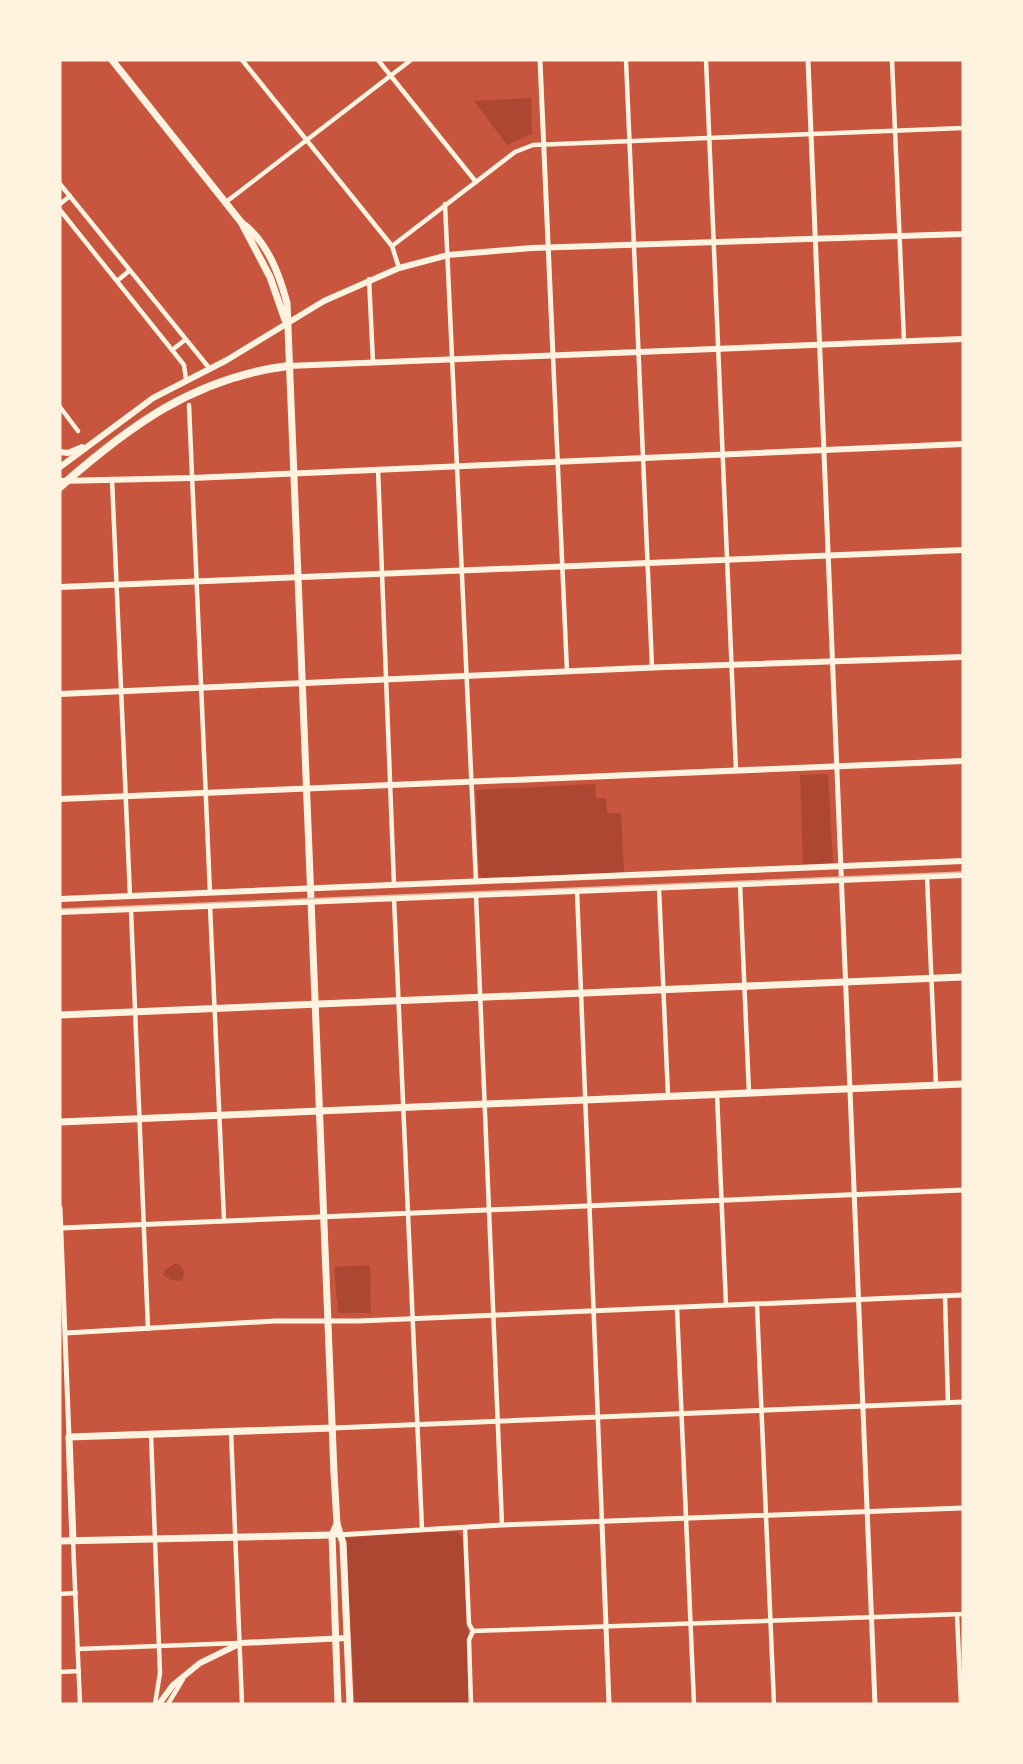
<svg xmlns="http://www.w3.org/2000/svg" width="1023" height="1764" viewBox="0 0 1023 1764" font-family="'Titillium Web',sans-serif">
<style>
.green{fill:#ae4732}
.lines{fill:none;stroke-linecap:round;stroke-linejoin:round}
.minor{stroke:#fff3e0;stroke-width:4.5}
.tertiary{stroke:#fff3e0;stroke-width:5}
.secondary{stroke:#fff3e0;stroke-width:6}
.primary{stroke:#fff3e0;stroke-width:7}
.motorway{stroke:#fff3e0;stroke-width:8}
.tram{stroke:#e9b49f;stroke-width:1.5}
</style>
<rect width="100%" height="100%" fill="#c8553d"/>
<!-- green -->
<g class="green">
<path d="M531,98L532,134L507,145L474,101Z"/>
<path d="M828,774L833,863L803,864L800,775Z"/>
<path d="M595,784L596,798H606L607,813H621L624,874L482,878L479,873L476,790Z"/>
<path d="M176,1263C183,1266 187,1275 181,1281L171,1280L163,1275L165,1270Z"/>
<path d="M370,1265L371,1313H338L334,1267Z"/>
<path d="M422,1532H458L463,1539L466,1621C471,1635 468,1685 468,1704H355L345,1538Z"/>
</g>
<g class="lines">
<!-- minor -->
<g class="minor">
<path d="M242,60L392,246L399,268"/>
<path d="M378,60L476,182"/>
<path d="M626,60L652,667"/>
<path d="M706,60L736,771"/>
<path d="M892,60L904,341"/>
<path d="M60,184L210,369"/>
<path d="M226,202L411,60"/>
<path d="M60,204L70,196"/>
<path d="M445,204L476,882"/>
<path d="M60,210L184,365L186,380"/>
<path d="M392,246L515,152L533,145L963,128"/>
<path d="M369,279L373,362"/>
<path d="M117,281L129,271"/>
<path d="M172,350L185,340"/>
<path d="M553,356L567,672"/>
<path d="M189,405L210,893"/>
<path d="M60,407L78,431"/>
<path d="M378,469L394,885"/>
<path d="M112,479L130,896"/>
<path d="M927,877L936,1085"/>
<path d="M740,884L749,1093"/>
<path d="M659,888L668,1096"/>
<path d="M577,891L602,1523"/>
<path d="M476,895L502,1525"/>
<path d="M394,899L422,1529"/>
<path d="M210,906L224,1220"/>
<path d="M131,910L148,1329"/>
<path d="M717,1094L726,1305"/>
<path d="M945,1296L948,1403"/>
<path d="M757,1305L774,1704"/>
<path d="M677,1308L694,1704"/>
<path d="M231,1431L242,1704"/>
<path d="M151,1434L160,1673L155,1704"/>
<path d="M465,1528L469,1624L473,1631L469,1640L471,1704"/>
<path d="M73,1541L80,1704"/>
<path d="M60,1594L76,1593"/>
<path d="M957,1615L961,1704"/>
<path d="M473,1631L963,1614"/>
<path d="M78,1649L239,1643"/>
<path d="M60,1672L79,1671"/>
<path d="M168,1704L183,1679"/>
</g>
<!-- tertiary -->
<g class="tertiary">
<path d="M540,60L553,356"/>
<path d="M808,60L875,1704"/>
<path d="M60,1208L69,1437"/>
<path d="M61,1228L963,1190"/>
<path d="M66,1333L275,1321H359L963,1295"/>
<path d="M333,1428L963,1402"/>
<path d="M602,1523L609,1704"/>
<path d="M337,1535L502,1525L963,1508"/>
</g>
<!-- secondary -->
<g class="secondary">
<path d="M288,366L963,339"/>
<path d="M60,452L68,453L82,447"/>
<path d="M60,467L153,398L227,360L324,301L399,268L448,255L532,248L963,234"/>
<path d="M60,481L192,478L963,444"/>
<path d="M60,587L963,550"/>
<path d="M60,694L665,667L963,657"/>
<path d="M60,799L963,761"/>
<path d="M60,899L963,861"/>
<path d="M60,912L963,875"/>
<path d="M159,1704L173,1685L200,1663L241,1643L347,1638"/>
</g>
<!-- primary -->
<g class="primary">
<path d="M112,60L241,222L270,277L285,320"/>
<path d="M241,222C267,241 279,273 287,303L334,1473L337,1524L343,1543L350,1704"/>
<path d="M60,1015L963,977"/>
<path d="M60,1122L963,1084"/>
<path d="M337,1524L332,1535L338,1704"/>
<path d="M60,1541L332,1535"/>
<path d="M73,1541L69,1437L333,1428"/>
</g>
<!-- motorway -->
<path class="motorway" d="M60,487C129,426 194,378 288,366"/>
<!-- tram -->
<path class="tram" d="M60,909L963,872"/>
</g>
<!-- border -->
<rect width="1023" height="1764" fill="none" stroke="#fff3e0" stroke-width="123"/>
</svg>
